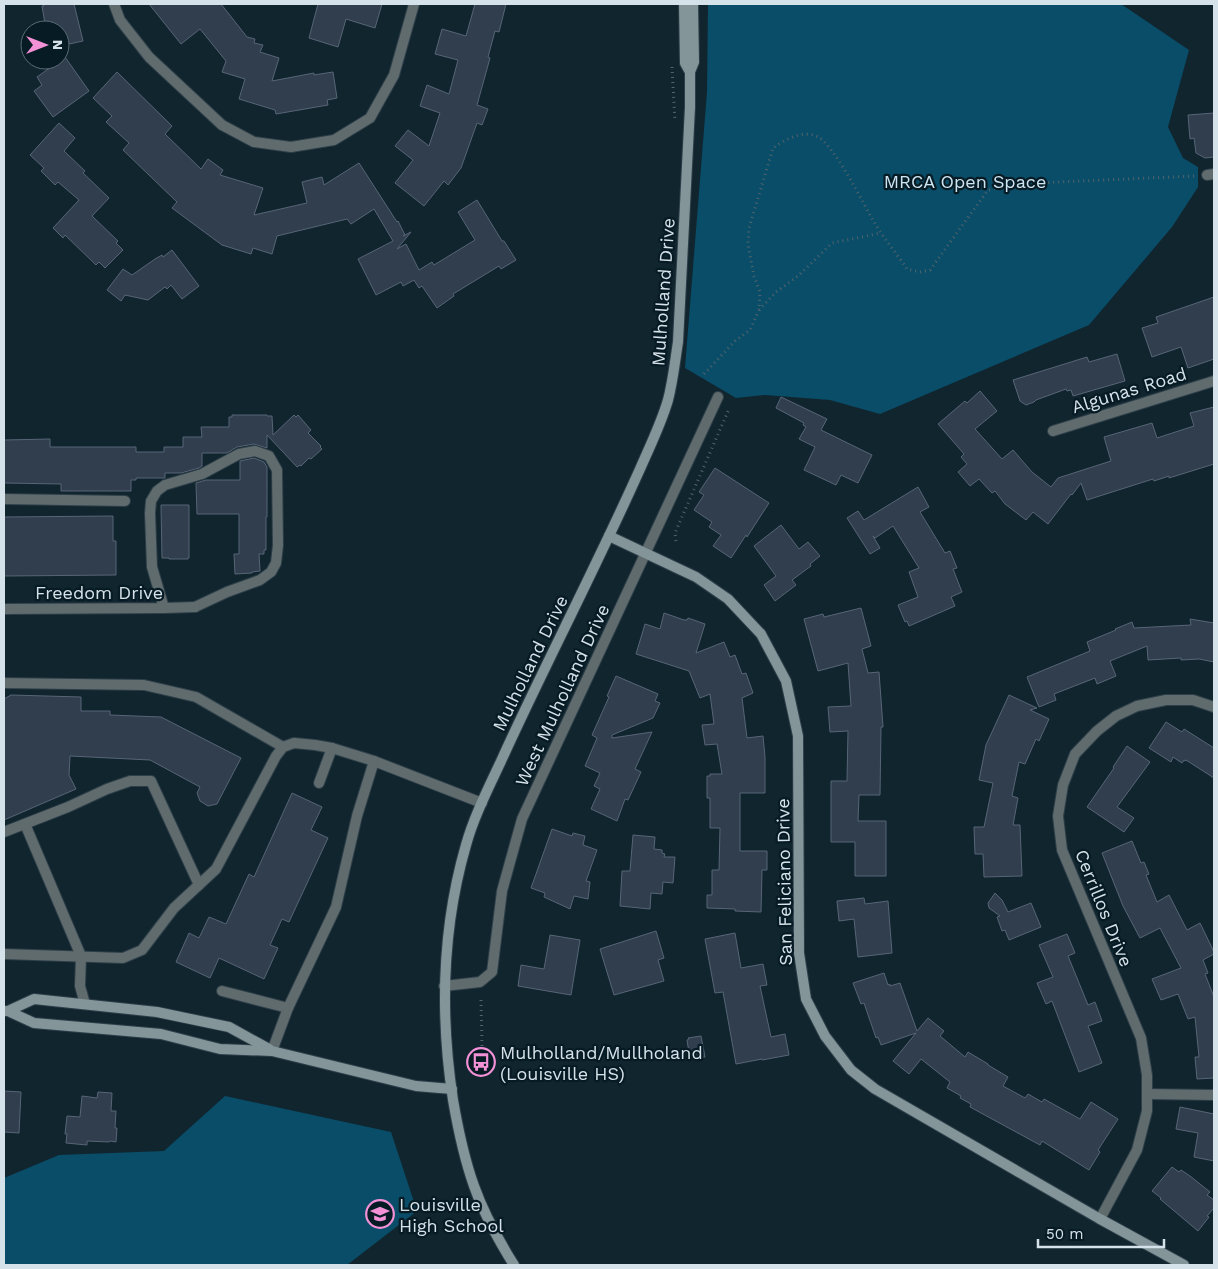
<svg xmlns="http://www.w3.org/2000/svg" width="1218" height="1269" viewBox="0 0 1218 1269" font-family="'Work Sans',sans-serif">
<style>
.green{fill:#094d68}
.building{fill:#313e4e;stroke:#576576}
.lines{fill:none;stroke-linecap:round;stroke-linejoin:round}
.lane-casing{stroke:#2d3f49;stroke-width:12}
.street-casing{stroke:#2d3f49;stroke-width:12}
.secondary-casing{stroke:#2d3f49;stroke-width:12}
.path{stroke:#52646d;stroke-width:3;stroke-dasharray:1 4;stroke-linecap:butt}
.lane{stroke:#606b6d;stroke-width:10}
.street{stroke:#606b6d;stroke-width:10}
.secondary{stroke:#839599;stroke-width:10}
.labels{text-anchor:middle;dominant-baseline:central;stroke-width:4.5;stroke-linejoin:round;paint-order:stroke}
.park-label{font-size:18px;fill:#cde5f2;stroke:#071b25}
.street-label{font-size:18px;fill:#d6e2e9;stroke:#071b25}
.poi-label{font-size:18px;fill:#d6e2e9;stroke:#071b25;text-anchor:start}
</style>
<rect width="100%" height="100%" fill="#11252f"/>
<!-- green -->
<g class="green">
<path d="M708,4H1121L1189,50L1168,127L1183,158L1198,167V187L1172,227L1089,325L880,414L830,400L765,395L736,398L685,368L707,92Z"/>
<path d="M225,1096L391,1132L417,1211L347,1265H4V1178L59,1155L164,1151Z"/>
</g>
<!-- building -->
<g class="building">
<path d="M43,4H74L83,41L60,46V30H46L42,6H44Z"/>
<path d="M149,4H221L247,37L255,39L254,43L263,45L260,52L279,58L272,81L314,73V75L333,72L337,98L327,100L328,105L276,114L275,110L239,99L245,79L222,72L226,61L200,29L181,44Z"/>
<path d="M318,4H382L375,28L346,19L338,47L309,38Z"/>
<path d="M475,4H506L499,32L495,31L488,57L490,58L477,105L488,109L482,125L477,123L461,168L448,185L444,181L424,206L395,183L413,160L395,146L408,130L429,146L440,113L420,106L427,85L449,94L458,60L435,54L442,29L466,36Z"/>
<path d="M65,57L89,91L53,117L34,91L42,85L37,77Z"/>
<path d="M117,72L172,126L165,134L201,169L208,159L223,170L220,175L263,188L254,215L307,203L302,182L322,177L324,185L359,163L397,222L398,221L405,235L403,236L411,232L397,249L406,244L419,270L432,262L434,265L475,240L458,212L477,200L502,241H504L516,260L501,269L499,266L453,294L454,296L437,308L422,286L419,288L414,280L403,286L401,282L376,295L358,259L393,241L374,209L351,224L347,219L277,236L272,254L253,248L251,254L222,245L172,208L177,202L123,150L129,143L106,122L112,116L93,98Z"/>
<path d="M1214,113V157L1205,158L1196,153L1194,138L1190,139L1188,115Z"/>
<path d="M59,123L75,138L64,151L85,171L83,173L109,198L92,216L118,241L116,243L123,250L105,268L99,262L96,265L65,235L63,238L53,228L79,200L58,182L55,185L41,171L44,168L30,155Z"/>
<path d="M172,250L199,286L182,299L171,285L167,289L165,287L148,300L125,295L121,301L107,290L123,269L132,275L155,259L162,255L163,257Z"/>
<path d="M1214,297V359L1188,368L1181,347L1152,357L1142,328L1158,323L1156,317Z"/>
<path d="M1117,354L1125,381L1073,396L1071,390L1067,391L1066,389L1036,400L1034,402L1026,405L1020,401L1013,380L1087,357L1089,362Z"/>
<path d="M980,391L997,411L975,429L1002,459L1013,450L1032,472L1051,487L1058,478L1111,461L1104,437L1152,423L1157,438L1194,426L1190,413L1214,407V464L1169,478V476L1154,481L1153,479L1087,500L1081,483L1072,495L1071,494L1048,524L1033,512L1026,520L1005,504L995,491L992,493L979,479L970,486L958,472L967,464L961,457L964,454L938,424L965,401L967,403Z"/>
<path d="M781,397L827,419L821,430L872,455L858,483L841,475L836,485L804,470L815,447L799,439L806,427L803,425L804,423L776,408Z"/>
<path d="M232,415H267V416H272L273,435L294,415L296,417L298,415L311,430L308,433L321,446L320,447L322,449L311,459L309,458L301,466L300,465L297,467L267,435V448L254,444L237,447L227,453H202V466L199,468L181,473H165V478H136V480H131V491H61V484L4,483V440L50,439V447H136V452H164V447H183V437H202L201,427H229V417H232Z"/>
<path d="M254,458L264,462L267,467V517H266V550H264V554H259L260,571L252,572V573L235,574L234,554H239V514H197L196,483L206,480H240V461Z"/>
<path d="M715,468L769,503L747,537L746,535L731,558L713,546L721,535L709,527L712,522L694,510L704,495L699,492Z"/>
<path d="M918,487L929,507L920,512L945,553L950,551L957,568L953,569L962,592L951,597L955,606L909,626L907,621L905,622L898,605L918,597L909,572L919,568L893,526L875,538L873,536L880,548L870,554L847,518L858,511L864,520Z"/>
<path d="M161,505H189V558H188V559H169V558H162Z"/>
<path d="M113,516V541H116V575L4,576V517Z"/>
<path d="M781,525L799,549L808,542L820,556L810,564L811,566L792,580L796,585L775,601L764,585L776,576L754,546Z"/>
<path d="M861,608L871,646L862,649L868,673L879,672L883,727H881L880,795H859L858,821H886V876H855V842H831V781H847L848,731L830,732L828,707L851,706L848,663L818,671L804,619L823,614L824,617Z"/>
<path d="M664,613L684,620H687L688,618L705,624L696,653L724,642L730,657L735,655L742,674L746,673L753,693L742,698L747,738L763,736L765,757V793H740V851H767V870H762L761,912L735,911V909L707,908V895H712V870H719L720,828H710V798H707V776H710V774H722L717,744L705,745L702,725L714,724L710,694L700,698L689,671L636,654L645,624L660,629Z"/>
<path d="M1190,619L1214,623V662L1199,659L1181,660V658L1148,660L1147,646L1110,661L1116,676L1097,684L1095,678L1054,694L1056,700L1039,707L1027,677L1090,651L1087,642L1116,630L1115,629L1132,622L1134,628L1191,625Z"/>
<path d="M616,676L658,694L655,701L660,703L653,718L612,735V738L652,732L635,769L641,772L628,800L625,799L617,821L591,809L600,789L594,786L600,773L585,766L597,738L592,735L609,697L607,696Z"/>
<path d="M11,695L81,697V711H110V715L161,717L241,758L217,804L208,806L200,801L197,793L200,787L150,760L70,756L69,775L76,789L4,820V699Z"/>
<path d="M1009,695L1037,708L1030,710L1049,719L1039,741L1036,739L1025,764L1019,762L1012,796L1018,798L1013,825H1020L1022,876L984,877L983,854H975L974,827H984L993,783L979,780L986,745Z"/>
<path d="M1166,722L1182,732L1184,729L1214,748V778L1186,760V761L1184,760L1182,763L1173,757L1171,762L1149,748Z"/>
<path d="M1127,746L1150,762L1117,807L1134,818L1124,832L1087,807L1114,768L1113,767Z"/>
<path d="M292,793L322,807L311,830L328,838L289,922L282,919L270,945L278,948L264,979L219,958L210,978L176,962L189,933L199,938L209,917L226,924L249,874L254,877Z"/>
<path d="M552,829L572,836L573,833L585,836L583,845L597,850L586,881L590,882L588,899L574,896L570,909L544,897L545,893L531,888Z"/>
<path d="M633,835L655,837L654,849L662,850V853L665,854L664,857H675L673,883L663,882L662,894L651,893L650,909L620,906L622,871H630Z"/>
<path d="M1132,841L1141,863L1144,862L1149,874L1146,875L1157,902L1169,895L1187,930L1200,923L1214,952V954L1203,960L1208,973L1205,974L1214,997V1078L1197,1079L1195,1057H1199L1195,1017L1188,1019L1178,994L1161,1000L1152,979L1181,968L1160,928L1140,938L1123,906L1102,853Z"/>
<path d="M995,893L1002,900L1008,912L1031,903L1041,927L1009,940L1005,930L1002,931L997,917L1000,916L989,908L988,903Z"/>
<path d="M864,898L865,904L888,901L892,953L858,957L854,919L839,921L837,901Z"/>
<path d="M656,931L664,958L658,960L664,981L614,995L600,949Z"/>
<path d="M735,933L741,968L763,964L767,985L760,986L771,1037L785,1034L789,1055L762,1060V1059L736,1064L723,992L715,993L705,939Z"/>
<path d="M1067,934L1075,953L1068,956L1088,1005L1095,1002L1102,1021L1088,1026L1102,1063L1079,1072L1052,1001L1046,1004L1037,983L1053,977L1039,945Z"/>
<path d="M550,935L580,940L571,995L518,986L521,965L544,969Z"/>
<path d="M884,973L888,985L890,984V986L900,983L917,1031L928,1018L944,1031L940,1036L965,1057L968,1052L988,1064V1065L1008,1077L1003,1086L1025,1098L1028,1094L1042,1102L1044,1099L1080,1119L1091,1102L1118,1119L1098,1150L1100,1152L1089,1170L1042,1141L1040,1145L970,1107L971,1104L960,1098L961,1096L947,1088L950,1082L921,1059L909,1074L893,1061L916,1033L881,1045L878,1037L876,1038L864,1003L861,1004L853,983Z"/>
<path d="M701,1036L705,1057L690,1059L687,1040L689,1039L688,1038Z"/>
<path d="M4,1091L21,1092L19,1133L4,1132Z"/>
<path d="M98,1092L112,1093L111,1111H116L115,1128H117L116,1142L110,1141L109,1142L87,1141V1145L66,1143L67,1134H65L67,1116L80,1117L82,1096L97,1098Z"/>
<path d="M1180,1107L1214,1114V1161L1194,1157L1198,1133L1176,1129Z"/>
<path d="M1172,1167L1179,1172L1181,1170L1190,1176L1210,1192L1207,1195L1214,1200V1208L1207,1216L1209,1217L1198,1231L1160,1199L1161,1198L1152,1191Z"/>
</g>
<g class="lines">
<defs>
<g id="lane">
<path d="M4,499L125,501"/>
<path d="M164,608L152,567L150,513L151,501L157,491L165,485L202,474L239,454L255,451L269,456L277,470L278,545L276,563L271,572L260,580L227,592L195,607"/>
<path d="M4,683L144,685L196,697L283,747"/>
<path d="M319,783L332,748"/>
<path d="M25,824L81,956L80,986L85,1004"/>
<path d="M4,832L68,807L107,789L130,781H151L199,885"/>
<path d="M4,954L123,958L142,950L174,908L216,869L276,756L283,747L294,743L315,745L332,748L374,761L482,803"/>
<path d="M222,991L288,1008"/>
<path d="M272,1051L288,1008L336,907L357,816L374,761"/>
<path d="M1147,1094L1214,1095"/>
</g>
<g id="street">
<path d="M114,4L120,20L149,57L222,125L254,142L291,147L334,140L370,118L394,75L414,4"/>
<path d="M1207,175L1214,174"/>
<path d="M1053,431L1214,381"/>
<path d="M4,609L164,608L195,607"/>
<path d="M444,986L480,982L492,972L502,891L522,819L718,397"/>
<path d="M1100,1219L1137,1150L1147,1111V1075L1141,1038L1062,850L1058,816L1063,785L1075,754L1097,731L1116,716L1137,706L1166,700H1193L1214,707"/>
</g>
<g id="secondary">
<path d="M684,4L685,63L690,72"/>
<path d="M609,536L696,577L728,599L761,634L786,681L798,736L799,953L806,999L825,1036L851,1070L875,1089L1100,1219L1184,1265"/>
<path d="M4,1011H8L34,999L157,1012L229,1027L269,1049"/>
<path d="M8,1011L34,1023L161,1034L220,1049L272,1051L416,1086L452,1089"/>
<path d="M514,1265C499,1241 484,1214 474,1186C464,1158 458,1129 453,1100C440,1015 442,928 466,845C474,816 489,787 502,759C532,693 565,628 596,563C611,532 626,500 640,469C650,446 661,424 668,400C673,381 675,361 678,342L690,107V72L694,62L693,4"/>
</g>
</defs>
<!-- lane casing -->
<use href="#lane" class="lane-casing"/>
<!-- street casing -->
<use href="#street" class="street-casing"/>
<!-- secondary casing -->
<use href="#secondary" class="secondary-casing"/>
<!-- path -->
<g class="path">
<path d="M672,67L675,121"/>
<path d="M759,310L776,292L798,276L832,243L881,233"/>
<path d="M704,374L735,341L750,330L759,310L760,292L754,276L748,245L749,228L773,148C784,140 802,130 816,136C834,143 864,206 876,225C885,240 897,254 907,269L920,272L930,270L988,190L1012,184L1196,176"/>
<path d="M676,541L675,533L729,409"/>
<path d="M481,1000L482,1046"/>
</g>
<!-- lane -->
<use href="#lane" class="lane"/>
<!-- street -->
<use href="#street" class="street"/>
<!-- secondary -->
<use href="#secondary" class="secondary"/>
</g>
<!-- icons -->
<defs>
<symbol id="bus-ring" viewBox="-11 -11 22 22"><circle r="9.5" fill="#071b25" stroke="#f391d6" stroke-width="1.5"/><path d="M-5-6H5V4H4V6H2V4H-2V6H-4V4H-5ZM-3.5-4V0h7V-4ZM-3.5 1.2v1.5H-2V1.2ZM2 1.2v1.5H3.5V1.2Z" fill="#f391d6"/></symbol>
<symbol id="school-ring" viewBox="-11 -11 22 22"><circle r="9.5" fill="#071b25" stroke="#f391d6" stroke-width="1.5"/><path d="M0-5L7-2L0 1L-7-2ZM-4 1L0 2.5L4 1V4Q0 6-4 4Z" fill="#f391d6"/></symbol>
</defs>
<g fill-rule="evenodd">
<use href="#bus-ring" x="465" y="1046" width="32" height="32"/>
<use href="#school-ring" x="364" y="1198" width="32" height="32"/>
</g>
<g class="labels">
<!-- park labels -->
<g class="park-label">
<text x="965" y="181">MRCA Open Space</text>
</g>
<!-- street labels -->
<g class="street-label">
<text transform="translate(663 292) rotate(-86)">Mulholland Drive</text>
<text transform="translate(1129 390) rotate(-17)">Algunas Road</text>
<text x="99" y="592">Freedom Drive</text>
<text transform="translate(530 663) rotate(-64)">Mulholland Drive</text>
<text transform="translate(562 695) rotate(-65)">West Mulholland Drive</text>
<text transform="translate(784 882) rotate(-91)">San Feliciano Drive</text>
<text transform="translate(1104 908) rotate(68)">Cerrillos Drive</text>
</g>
<!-- poi labels -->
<g class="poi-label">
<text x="500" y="1052">Mulholland/Mullholand<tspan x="500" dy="21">(Louisville HS)</tspan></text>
<text x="399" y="1204">Louisville<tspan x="399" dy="21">High School</tspan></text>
</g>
</g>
<!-- border -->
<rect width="1218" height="1269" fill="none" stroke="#d6e2e9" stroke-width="10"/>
<!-- north arrow -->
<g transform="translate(45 45) rotate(90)"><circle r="24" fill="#071b25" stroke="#5a6b73"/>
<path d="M0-4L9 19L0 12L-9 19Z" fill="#f391d6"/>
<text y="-8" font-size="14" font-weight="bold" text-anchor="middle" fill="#d6e2e9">N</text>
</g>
<!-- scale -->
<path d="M1038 1239v8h126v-8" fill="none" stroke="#d6e2e9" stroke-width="2.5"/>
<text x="1046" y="1239" font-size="15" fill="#d6e2e9" stroke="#071b25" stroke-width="4" paint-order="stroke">50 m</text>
</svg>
